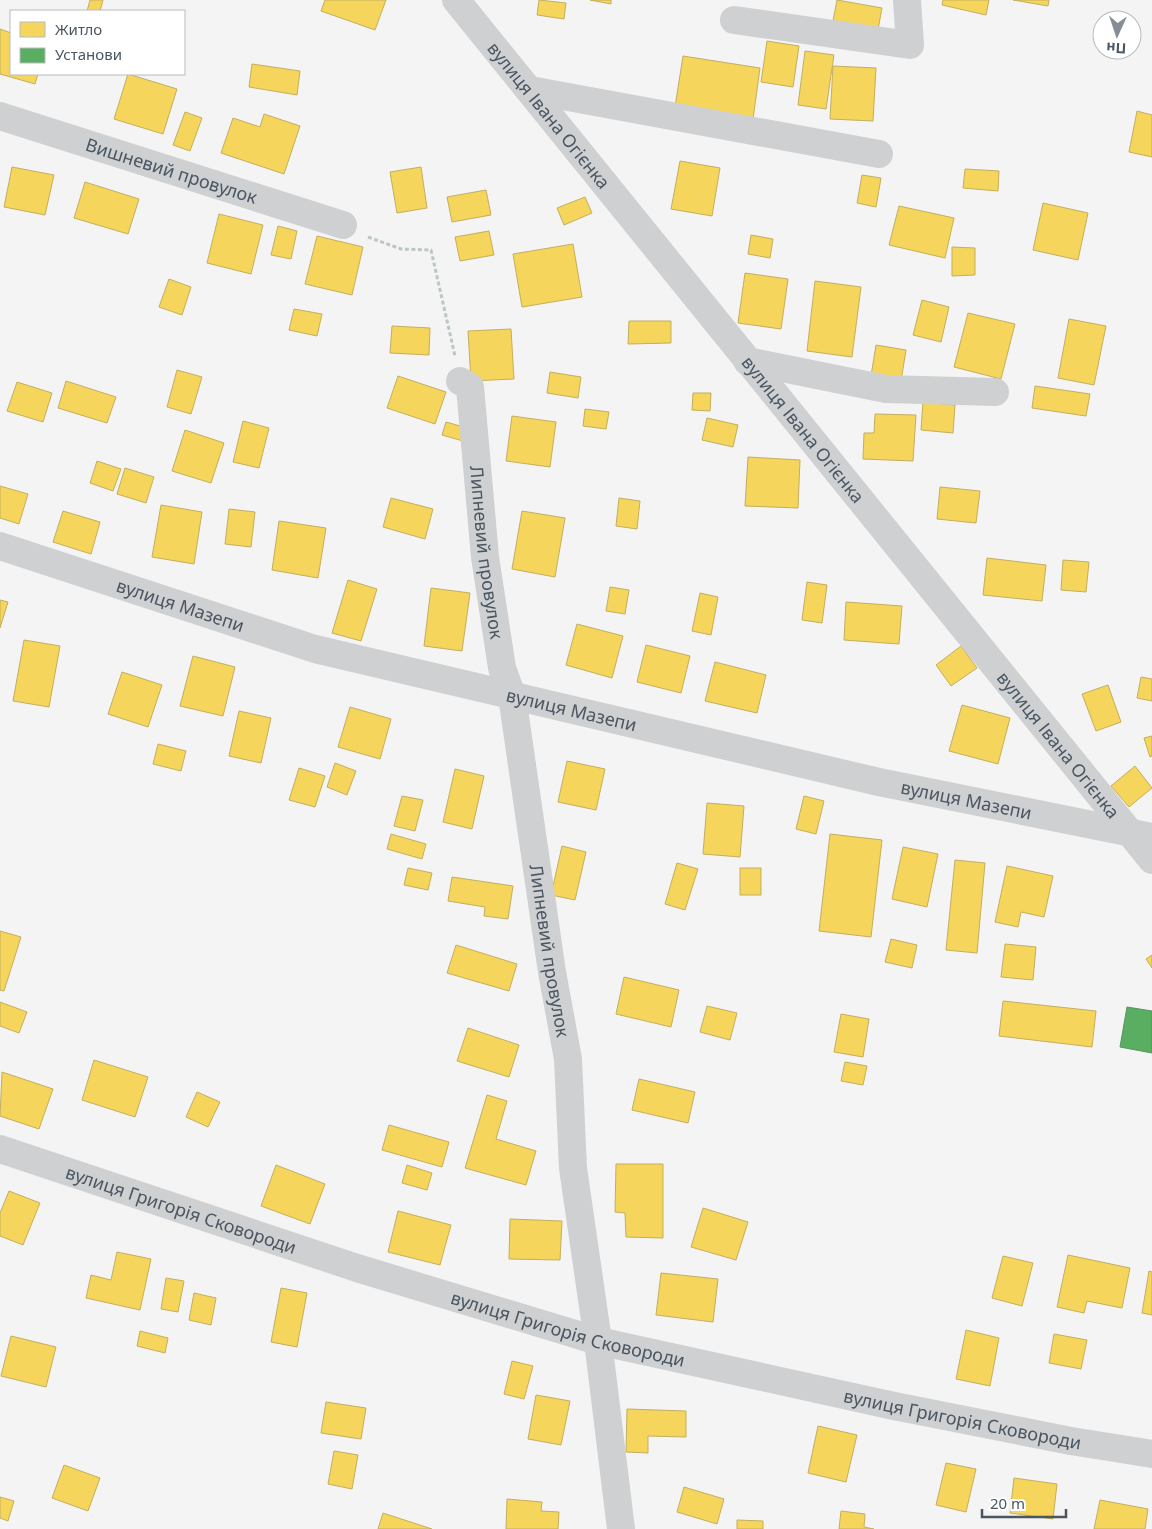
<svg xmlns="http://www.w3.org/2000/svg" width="1152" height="1529" viewBox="0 0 1152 1529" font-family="'Noto Sans',sans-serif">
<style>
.homes{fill:#f6d55c;stroke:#c2af5e}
.public{fill:#5aae61;stroke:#559461}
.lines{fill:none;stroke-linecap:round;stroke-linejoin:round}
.path{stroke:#bcc7c4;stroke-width:3;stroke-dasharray:4 2.5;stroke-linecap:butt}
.minor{stroke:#ced0d2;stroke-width:28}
.labels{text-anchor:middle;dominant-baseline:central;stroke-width:5;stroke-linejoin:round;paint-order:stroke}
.street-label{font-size:18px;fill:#4a5661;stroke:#fff}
</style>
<rect width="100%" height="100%" fill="#f4f4f4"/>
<!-- homes -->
<g class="homes">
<path d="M90,0H103L100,11H87Z"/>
<path d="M325,0H386L375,30L321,11Z"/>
<path d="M539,0L566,3L564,19L537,15Z"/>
<path d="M590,0H611V4Z"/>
<path d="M837,0L882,8L877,35L832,26Z"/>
<path d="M943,0H989L986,15L942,5Z"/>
<path d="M1013,0H1049L1048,6Z"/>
<path d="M0,29L11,33V74H38L35,84L0,74Z"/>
<path d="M767,41L799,46L793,87L761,82Z"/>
<path d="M805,51L834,55L826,109L798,105Z"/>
<path d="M683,56L760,68L753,119L675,107Z"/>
<path d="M252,64L300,71L297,95L249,87Z"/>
<path d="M833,66L876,68L873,121L830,119Z"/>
<path d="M128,74L177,89L163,134L114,119Z"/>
<path d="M1137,111L1152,115V157L1129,152Z"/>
<path d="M185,112L202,118L190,151L173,145Z"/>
<path d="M264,114L300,126L284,174L221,153L233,118L260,127Z"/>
<path d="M680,161L720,168L712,216L671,209Z"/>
<path d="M12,167L54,175L45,215L4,207Z"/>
<path d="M421,167L427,208L397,213L390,172Z"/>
<path d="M965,169L999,171L998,191L963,188Z"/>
<path d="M862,175L881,178L876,207L857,203Z"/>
<path d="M85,182L139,199L128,234L74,218Z"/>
<path d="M486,190L491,215L452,222L447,197Z"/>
<path d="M585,197L592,213L564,225L557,208Z"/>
<path d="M1043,203L1088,213L1078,260L1033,250Z"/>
<path d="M899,206L954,218L945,258L889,245Z"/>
<path d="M219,214L263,225L251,274L207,263Z"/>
<path d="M278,226L297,231L291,259L271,255Z"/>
<path d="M489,231L494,255L460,261L455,237Z"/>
<path d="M751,235L773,239L770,258L748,254Z"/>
<path d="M317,236L363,247L352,295L305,284Z"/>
<path d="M573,244L582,297L522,307L513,254Z"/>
<path d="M952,247L975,248V275L952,276Z"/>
<path d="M745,273L788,279L781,329L738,323Z"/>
<path d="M169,279L191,287L182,315L159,307Z"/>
<path d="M815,281L861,287L852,357L807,351Z"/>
<path d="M922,300L949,307L941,342L913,335Z"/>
<path d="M294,309L322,314L317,336L289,330Z"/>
<path d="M968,313L1015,324L1001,379L954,367Z"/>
<path d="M1069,319L1106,326L1094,385L1058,378Z"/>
<path d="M629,321H671V343L628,344Z"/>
<path d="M392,326L430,328L429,355L390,353Z"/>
<path d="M511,329L514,379L471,381L468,331Z"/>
<path d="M876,345L906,350L900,387L870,382Z"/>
<path d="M177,370L202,377L191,414L167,407Z"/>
<path d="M550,372L581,377L578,398L547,393Z"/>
<path d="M398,376L446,392L435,424L387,408Z"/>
<path d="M66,381L116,397L107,423L58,408Z"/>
<path d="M17,382L52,393L43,422L7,411Z"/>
<path d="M1035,386L1090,394L1086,416L1032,408Z"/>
<path d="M693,393H711L710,411L692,410Z"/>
<path d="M923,402L955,405L953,433L921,430Z"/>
<path d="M585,409L609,412L606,429L583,426Z"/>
<path d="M875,414L916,415L913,461L863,459L864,433H874Z"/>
<path d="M512,416L556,422L550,467L506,461Z"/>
<path d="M707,418L738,425L733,447L702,440Z"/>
<path d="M243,421L269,428L259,468L233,462Z"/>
<path d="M446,422L467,428L463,441L442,435Z"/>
<path d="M185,430L224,443L211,483L172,471Z"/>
<path d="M748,457L800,460L798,508L745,506Z"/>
<path d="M97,461L121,469L113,491L90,483Z"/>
<path d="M125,468L154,477L146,503L117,494Z"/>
<path d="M0,486L28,494L19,524L0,518Z"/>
<path d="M940,487L980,491L976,523L937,519Z"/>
<path d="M391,498L433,509L425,539L383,527Z"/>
<path d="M619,498L640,501L637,529L616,526Z"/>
<path d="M161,505L202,512L194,564L152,557Z"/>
<path d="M229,509L255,512L251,547L225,544Z"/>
<path d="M63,511L100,522L91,554L53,542Z"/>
<path d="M522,511L565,518L555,577L512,569Z"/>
<path d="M279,521L326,528L318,578L272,570Z"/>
<path d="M987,558L1046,565L1042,601L983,595Z"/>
<path d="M1063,560L1089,562L1086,592L1061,590Z"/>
<path d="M348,580L377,589L361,641L332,633Z"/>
<path d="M807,582L827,585L822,623L802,620Z"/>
<path d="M610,587L629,590L625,614L606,611Z"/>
<path d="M431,588L470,593L462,651L424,646Z"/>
<path d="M700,593L718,597L711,635L692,631Z"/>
<path d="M0,600L8,602L0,628Z"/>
<path d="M846,602L902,606L899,644L844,640Z"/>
<path d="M577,624L623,636L612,678L566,665Z"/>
<path d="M24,640L60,646L49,707L13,701Z"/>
<path d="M646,645L690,656L681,693L637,682Z"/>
<path d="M961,646L977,668L951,686L936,665Z"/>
<path d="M193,656L235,667L223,716L180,706Z"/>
<path d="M715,662L766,675L757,713L705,701Z"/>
<path d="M122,672L162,685L148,727L108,714Z"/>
<path d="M1141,677L1152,679V701L1137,698Z"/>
<path d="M1108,685L1121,722L1096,731L1082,694Z"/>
<path d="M962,705L1010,718L998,764L949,751Z"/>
<path d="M350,707L391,719L380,759L338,747Z"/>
<path d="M239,711L271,718L261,763L229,756Z"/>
<path d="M1152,736V756L1150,757L1144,738Z"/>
<path d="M158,744L186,751L181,771L153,764Z"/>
<path d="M567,761L605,769L596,810L558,802Z"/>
<path d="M335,763L356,771L347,795L327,787Z"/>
<path d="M1135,766L1152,788L1129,807L1111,786Z"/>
<path d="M299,768L325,776L315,807L289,800Z"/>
<path d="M455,769L484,776L472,829L443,822Z"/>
<path d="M402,796L423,800L415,831L394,826Z"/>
<path d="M804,796L824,801L816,834L796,829Z"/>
<path d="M707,803L744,806L740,857L703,854Z"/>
<path d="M391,834L426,844L422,859L387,849Z"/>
<path d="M830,834L882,840L871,937L819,931Z"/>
<path d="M562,846L586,852L575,900L551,895Z"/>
<path d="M903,847L938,854L927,907L892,899Z"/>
<path d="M955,860L985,863L977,953L946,950Z"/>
<path d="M677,863L698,869L685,910L665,904Z"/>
<path d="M1007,866L1053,876L1044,917L1021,912L1018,927L995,922Z"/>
<path d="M408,868L432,873L428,890L404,885Z"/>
<rect x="740" y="868" width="21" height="27"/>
<path d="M452,877L513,886L508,919L484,916L485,907L448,901Z"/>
<path d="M0,931L21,937L4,991L0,990Z"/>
<path d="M891,939L917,945L912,968L885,962Z"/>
<path d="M1005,944L1036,947L1033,980L1001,977Z"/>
<path d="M456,945L517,964L509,991L447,973Z"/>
<path d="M1152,955V968L1146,959Z"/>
<path d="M624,977L679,990L671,1027L616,1014Z"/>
<path d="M1003,1001L1096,1011L1092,1047L999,1036Z"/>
<path d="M0,1002L27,1012L19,1033L0,1026Z"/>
<path d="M707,1006L737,1013L730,1040L700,1032Z"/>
<path d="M841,1014L869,1019L863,1057L834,1052Z"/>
<path d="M468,1028L519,1045L509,1077L457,1061Z"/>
<path d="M94,1060L148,1077L135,1117L82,1100Z"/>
<path d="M845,1062L867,1066L863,1085L841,1081Z"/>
<path d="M2,1072L53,1089L39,1129L0,1116Z"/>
<path d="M639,1079L695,1092L688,1123L632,1110Z"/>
<path d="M197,1092L220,1102L208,1127L186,1117Z"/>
<path d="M487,1095L507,1101L496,1139L536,1151L526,1185L465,1168Z"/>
<path d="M389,1125L449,1142L442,1167L382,1150Z"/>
<path d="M616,1164H663V1238L626,1237L625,1213L615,1212Z"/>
<path d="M276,1165L325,1184L310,1224L261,1206Z"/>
<path d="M407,1165L432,1173L427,1190L402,1183Z"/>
<path d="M9,1191L40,1203L23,1245L0,1236V1213Z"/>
<path d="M703,1208L748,1222L736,1260L691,1247Z"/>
<path d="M398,1211L451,1225L440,1265L388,1252Z"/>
<path d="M510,1219L562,1221L560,1260L509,1259Z"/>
<path d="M117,1252L151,1259L140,1310L86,1298L91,1275L111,1280Z"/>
<path d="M1068,1255L1130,1268L1122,1308L1087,1301L1084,1313L1057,1307Z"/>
<path d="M1003,1256L1033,1263L1022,1306L992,1298Z"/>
<path d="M1149,1271L1152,1272V1315L1142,1313Z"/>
<path d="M661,1273L718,1279L713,1322L656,1315Z"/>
<path d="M166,1278L184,1281L178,1312L161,1309Z"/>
<path d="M281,1288L307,1293L297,1347L271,1342Z"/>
<path d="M194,1293L216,1298L211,1325L189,1320Z"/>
<path d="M966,1330L999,1338L990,1386L956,1379Z"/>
<path d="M140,1331L168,1338L165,1353L137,1346Z"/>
<path d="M1054,1334L1087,1340L1081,1369L1049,1363Z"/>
<path d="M11,1336L56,1347L46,1387L1,1376Z"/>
<path d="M512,1361L533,1366L524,1399L504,1394Z"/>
<path d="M536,1395L570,1401L561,1445L528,1439Z"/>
<path d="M326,1402L366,1408L361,1439L321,1433Z"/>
<path d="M627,1409L686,1411V1437L648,1436V1453L626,1452Z"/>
<path d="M818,1426L857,1435L846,1482L808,1473Z"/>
<path d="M334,1451L358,1455L352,1489L328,1484Z"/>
<path d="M946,1463L976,1469L966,1512L936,1505Z"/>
<path d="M64,1465L100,1478L88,1511L52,1498Z"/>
<path d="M1014,1478L1057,1484L1053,1519L1010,1513Z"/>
<path d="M684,1487L724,1499L717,1524L677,1512Z"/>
<path d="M0,1497L14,1501L8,1521L0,1518Z"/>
<path d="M507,1499L542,1502L541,1511L559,1512L558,1529H506Z"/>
<path d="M1100,1500L1148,1509L1145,1529H1094Z"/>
<path d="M841,1511L865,1514L864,1527L874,1529H839Z"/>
<path d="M383,1513L432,1529H378Z"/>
<path d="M737,1520L763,1521V1529H737Z"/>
</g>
<!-- public -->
<path class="public" d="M1127,1007L1152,1011V1053L1120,1047Z"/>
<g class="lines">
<!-- path -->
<path class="path" d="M368,237L401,249L431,250L455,356"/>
<!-- minor -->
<g class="minor">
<path id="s1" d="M456,0L1152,860"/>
<path d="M734,20L910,45L907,0"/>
<path d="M530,90L879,154"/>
<path id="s2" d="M0,116L343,225"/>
<path d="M747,361L886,389L995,392"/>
<path id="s3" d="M460,381L470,387L485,557L502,668L512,696L552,972L568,1059L573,1168L598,1341L621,1529"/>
<path id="s4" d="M0,546L315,649L879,782L1152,837"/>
<path id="s5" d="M0,1149L357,1268L598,1341L894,1406L1071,1441L1152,1454"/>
</g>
</g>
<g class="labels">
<!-- street labels -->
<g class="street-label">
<text stroke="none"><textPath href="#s1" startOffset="148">вулиця Івана Огієнка</textPath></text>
<text stroke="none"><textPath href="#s2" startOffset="180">Вишневий провулок</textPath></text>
<text stroke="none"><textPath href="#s1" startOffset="552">вулиця Івана Огієнка</textPath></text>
<text stroke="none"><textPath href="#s3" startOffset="178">Липневий провулок</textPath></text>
<text stroke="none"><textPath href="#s4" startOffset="190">вулиця Мазепи</textPath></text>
<text stroke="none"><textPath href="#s4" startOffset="595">вулиця Мазепи</textPath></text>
<text stroke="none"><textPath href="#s1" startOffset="958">вулиця Івана Огієнка</textPath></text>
<text stroke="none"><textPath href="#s4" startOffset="1000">вулиця Мазепи</textPath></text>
<text stroke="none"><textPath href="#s3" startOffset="582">Липневий провулок</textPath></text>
<text stroke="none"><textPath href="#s5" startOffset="191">вулиця Григорія Сковороди</textPath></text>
<text stroke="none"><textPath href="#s5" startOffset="596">вулиця Григорія Сковороди</textPath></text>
<text stroke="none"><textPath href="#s5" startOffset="1001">вулиця Григорія Сковороди</textPath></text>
</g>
</g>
<!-- legend -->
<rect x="10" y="10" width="175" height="65" fill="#ffffff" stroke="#b7bbc0"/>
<rect x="20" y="22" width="25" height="15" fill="#f6d55c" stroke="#b7bbc0"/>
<text x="55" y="35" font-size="15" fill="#4a5661">Житло</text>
<rect x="20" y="48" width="25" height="15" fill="#5aae61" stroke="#b7bbc0"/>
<text x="55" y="60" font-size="15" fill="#4a5661">Установи</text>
<!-- north arrow -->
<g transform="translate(1117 35) rotate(183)"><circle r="24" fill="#ffffff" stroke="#b7bbc0"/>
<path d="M0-4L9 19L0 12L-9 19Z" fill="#868d94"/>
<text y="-8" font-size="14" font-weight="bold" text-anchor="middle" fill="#4a5661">Пн</text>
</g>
<!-- scale -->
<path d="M982 1509v8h84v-8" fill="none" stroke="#4a5661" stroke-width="2.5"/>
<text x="990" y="1509" font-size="15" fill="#4a5661" stroke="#ffffff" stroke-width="4" paint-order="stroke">20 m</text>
</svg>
